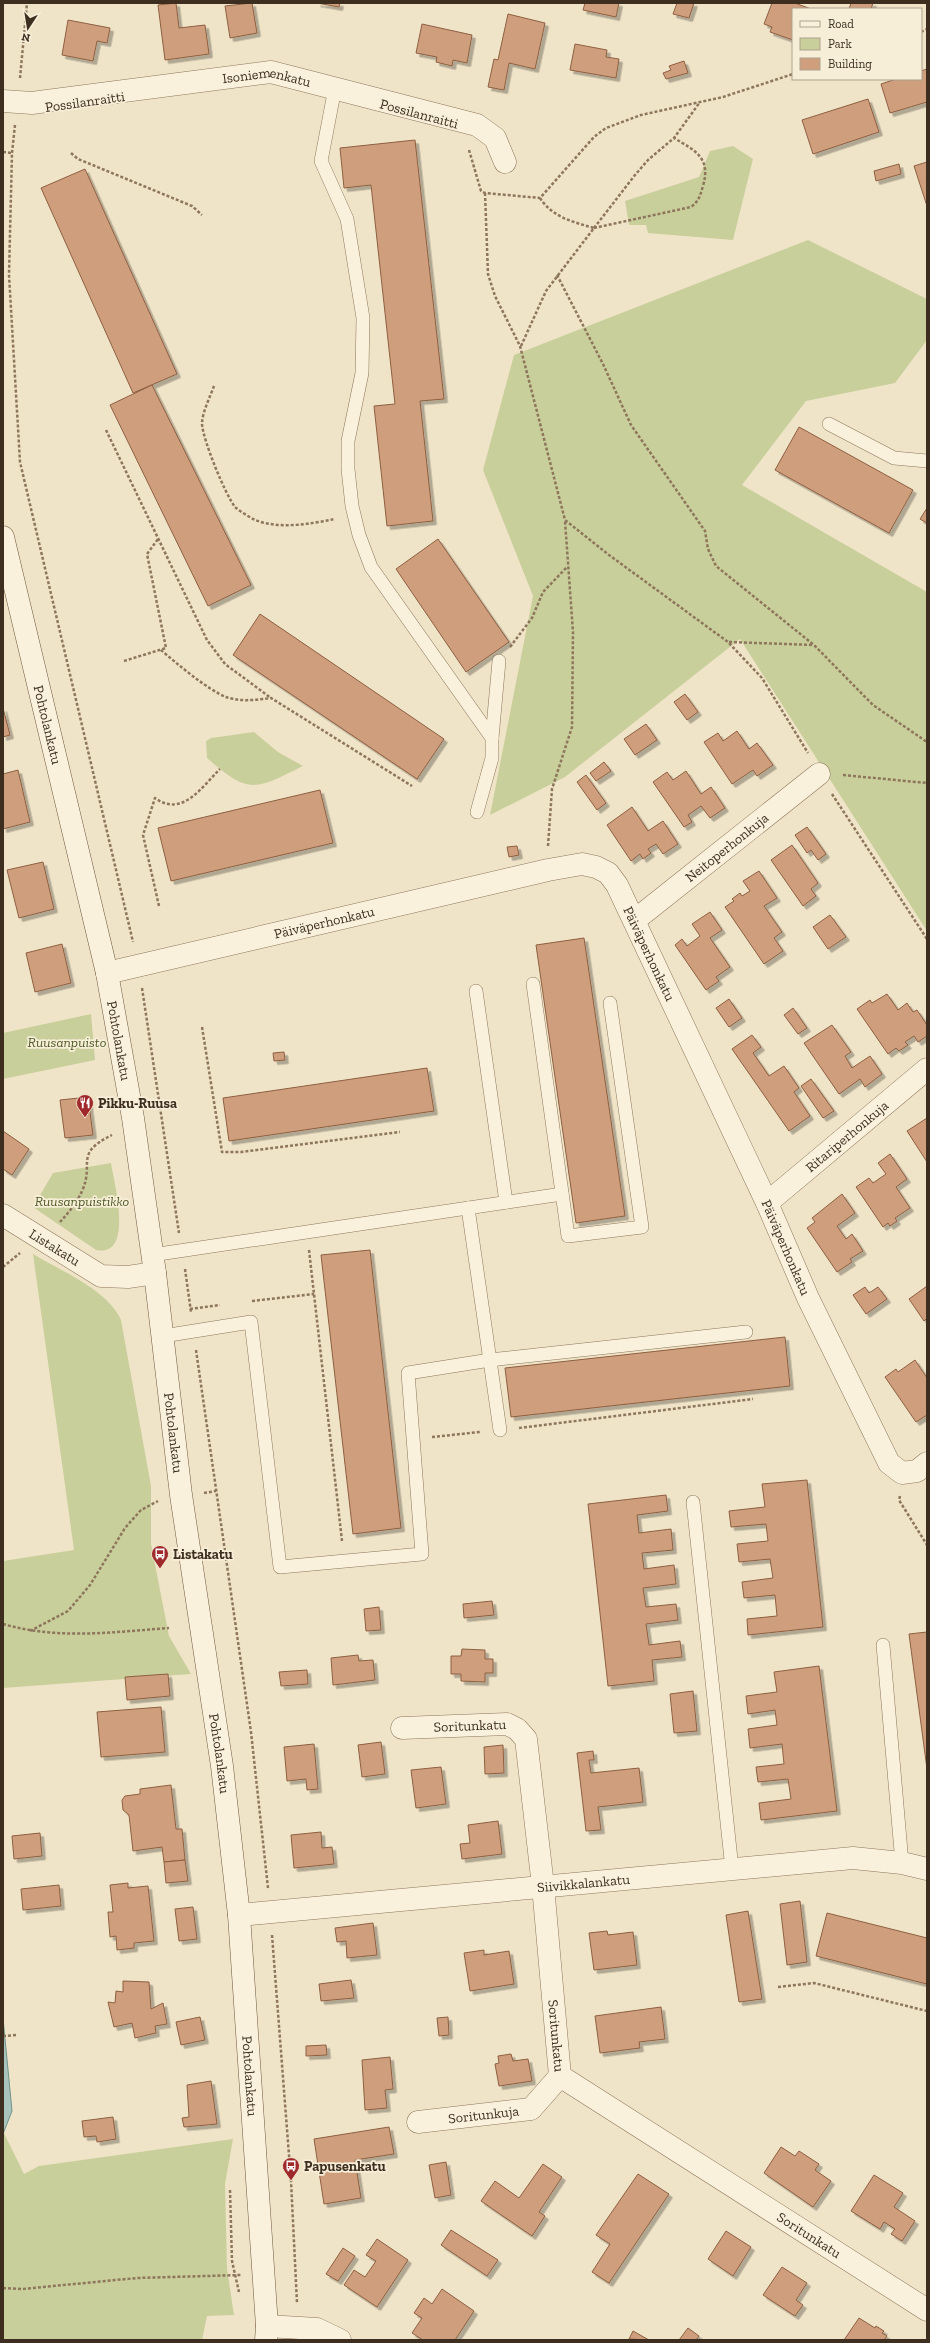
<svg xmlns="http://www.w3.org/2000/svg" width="930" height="2343" viewBox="0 0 930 2343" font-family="'Zilla Slab',serif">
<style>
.green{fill:#c9cf9b}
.water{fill:#a9c4bc;stroke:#6f938a}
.building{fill:#cf9f7d;stroke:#8d5f41;filter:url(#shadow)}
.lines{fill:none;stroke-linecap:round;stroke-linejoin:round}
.service-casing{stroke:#8d765c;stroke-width:14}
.minor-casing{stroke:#8d765c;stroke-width:23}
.secondary-casing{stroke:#6f573f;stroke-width:23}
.path{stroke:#8d765c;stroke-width:2.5;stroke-dasharray:3 2;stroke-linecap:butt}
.service{stroke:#faf1dc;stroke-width:13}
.minor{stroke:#faf1dc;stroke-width:22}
.secondary{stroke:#faf1dc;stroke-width:22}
.labels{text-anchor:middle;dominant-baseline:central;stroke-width:3.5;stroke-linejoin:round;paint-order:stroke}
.street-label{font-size:14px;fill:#3d2e20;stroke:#f7eed8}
.park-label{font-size:14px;font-style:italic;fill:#4d5a26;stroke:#f7eed8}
.poi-label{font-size:14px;font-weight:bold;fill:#3d2e20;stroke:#f7eed8;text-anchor:start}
</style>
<defs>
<filter id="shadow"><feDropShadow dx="3.5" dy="3.5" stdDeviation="0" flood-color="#0004"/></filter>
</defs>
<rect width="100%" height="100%" fill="#f0e4c8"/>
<!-- green -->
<g class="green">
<path d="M733,146L753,159L733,240L648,233L646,225H629L625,201L699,177L710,151Z"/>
<path d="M808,240L927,299V340L895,383L806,401L742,485L927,592V931L740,639L565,777L490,815L533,596L483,470L514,355Z"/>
<path d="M254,732L278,752L303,766C255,790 249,795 207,758L206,741L211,738Z"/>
<path d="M91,1014L95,1060L3,1079V1033Z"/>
<path d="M111,1163C114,1183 135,1258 96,1250L33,1207L53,1173Z"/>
<path d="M33,1254C61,1271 108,1290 121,1320L151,1486V1544L169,1636L191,1674L3,1688V1561L74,1550Z"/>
<path d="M4,2133L24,2174L39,2166L233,2139L225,2184L227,2269L234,2315L207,2316L202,2340H3Z"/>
</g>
<!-- water -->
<path class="water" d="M3,2018L12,2111L3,2134Z"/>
<!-- building -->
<g class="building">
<path d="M176,3L179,28L205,25L209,54L165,60L158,5Z"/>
<path d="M252,3L257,33L230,38L225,6Z"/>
<path d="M317,3H340L339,7Z"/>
<path d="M585,3H619L616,17L583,10Z"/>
<path d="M677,3H694L689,18L673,14Z"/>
<path d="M772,3H795L811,9H793V40L770,32L772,27L764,24Z"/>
<path d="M851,3H873L871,9H849Z"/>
<path d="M508,14L545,23L535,69L509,63L504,90L488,87L494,59L498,60Z"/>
<path d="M68,20L110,28L107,43L97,41L93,61L62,55Z"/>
<path d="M422,24L472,35L467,63L453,60L452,66L436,62L437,57L416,53Z"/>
<path d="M575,44L607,50L606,57L619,59L616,78L570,70Z"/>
<path d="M684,61L688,73L666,79L663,73L671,70L669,66Z"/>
<path d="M927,69V102L890,113L881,84L896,79H921V71Z"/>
<path d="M868,99L879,132L813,154L802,120Z"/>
<path d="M415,140L444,399L420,401L433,521L387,526L374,406L395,404L371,185L344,188L340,148Z"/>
<path d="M927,162V206L914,166Z"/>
<path d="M899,164L901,174L876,181L874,171Z"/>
<path d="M85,169L177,374L133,393L41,188Z"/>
<path d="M152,385L251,585L208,606L110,405Z"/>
<path d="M799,427L913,490L889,533L775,470Z"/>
<path d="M927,508V523L920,519Z"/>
<path d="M438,539L509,642L466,672L396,569Z"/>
<path d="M260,614L444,739L417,779L233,655Z"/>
<path d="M685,694L698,712L687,720L674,702Z"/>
<path d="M3,708L10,735L3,737Z"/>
<path d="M646,724L657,740L635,755L624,739Z"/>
<path d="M737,731L749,749L757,743L773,765L757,776L753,770L732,784L704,742L718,733L723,741Z"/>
<path d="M604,762L611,771L596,781L590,773Z"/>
<path d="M18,770L30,822L3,829V774Z"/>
<path d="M686,771L701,794L711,787L725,808L710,818L701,806L688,815L692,822L684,827L653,782L667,772L673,780Z"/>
<path d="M586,775L606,803L597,810L577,782Z"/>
<path d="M320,790L333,843L171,881L158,828Z"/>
<path d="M632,807L648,831L663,821L678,844L663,854L656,844L648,849L651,853L643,859L640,854L631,861L607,825Z"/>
<path d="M807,827L826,854L818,860L811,850L807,853L795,835Z"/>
<path d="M792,845L818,883L811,889L816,896L803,906L771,860Z"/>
<path d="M517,846L519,855L509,857L507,847Z"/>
<path d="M43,862L54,909L19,918L7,870Z"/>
<path d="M759,871L777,898L764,906L782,932L774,938L783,951L764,964L725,907L734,901L732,899L740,893L742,896L750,891L743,881Z"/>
<path d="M710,912L722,930L710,938L730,967L716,977L719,981L706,990L675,945L682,939L687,946L700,936L692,924Z"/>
<path d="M830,915L846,937L828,949L813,927Z"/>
<path d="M584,938L625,1216L576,1223L536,945Z"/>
<path d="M62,944L71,983L35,992L26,953Z"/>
<path d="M887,994L898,1010L907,1003L913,1012L917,1010L927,1025V1036L918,1042L914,1036L905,1042L908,1045L899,1051L896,1048L888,1054L857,1009L870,1000L872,1003Z"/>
<path d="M729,999L742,1018L729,1027L716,1008Z"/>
<path d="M793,1008L807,1028L798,1034L784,1015Z"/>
<path d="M832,1025L851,1052L845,1056L852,1068L870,1056L882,1074L865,1087L860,1079L839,1094L804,1043Z"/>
<path d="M752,1035L761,1047L753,1053L769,1076L784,1066L799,1088L794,1092L810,1116L789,1131L732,1049Z"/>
<path d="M284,1052L285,1060L274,1061L273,1053Z"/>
<path d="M427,1068L434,1111L229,1141L223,1098Z"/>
<path d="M811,1079L834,1111L823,1118L801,1086Z"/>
<path d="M88,1097L93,1135L65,1138L60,1100Z"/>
<path d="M927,1118V1162L907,1131Z"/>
<path d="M3,1131L29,1149L12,1175L3,1169Z"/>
<path d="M890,1154L907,1179L896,1187L910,1208L895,1218L897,1221L890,1226L888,1223L883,1227L856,1187L869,1178L873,1183L886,1174L878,1163Z"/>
<path d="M842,1194L855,1213L837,1226L846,1239L852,1234L863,1251L850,1259L852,1262L837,1272L807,1228L815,1222L812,1218Z"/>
<path d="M370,1250L401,1528L353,1534L321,1255Z"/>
<path d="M927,1286V1318L924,1321L909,1299Z"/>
<path d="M865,1287L869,1293L878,1287L887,1299L866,1314L853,1295Z"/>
<path d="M785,1337L790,1386L511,1417L505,1368Z"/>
<path d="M915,1360L927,1378V1415L916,1422L885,1377L896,1369L898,1372Z"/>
<path d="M807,1480L823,1627L748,1635L747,1619L777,1616L775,1595L744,1598L742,1582L773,1578L770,1559L739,1562L737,1544L768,1541L766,1524L731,1527L729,1511L765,1507L762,1484Z"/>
<path d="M666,1495L668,1511L637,1515L639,1533L671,1529L673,1550L642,1553L644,1569L674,1565L676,1584L643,1588L646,1607L676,1604L678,1620L646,1624L649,1645L680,1641L682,1657L652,1660L654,1681L608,1686L588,1504Z"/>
<path d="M492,1601L494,1615L464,1618L463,1604Z"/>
<path d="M379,1607L381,1630L366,1631L364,1609Z"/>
<path d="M927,1632V1769L909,1634Z"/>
<path d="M462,1649L485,1650V1659H493V1673H485V1682L461,1681V1674H451V1656H461Z"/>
<path d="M358,1655L359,1661L373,1660L375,1680L333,1685L331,1658Z"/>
<path d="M819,1666L837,1811L761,1820L759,1803L791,1799L788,1779L758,1782L756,1767L784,1764L782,1744L750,1748L748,1729L777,1725L775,1710L748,1714L746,1696L777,1692L774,1672Z"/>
<path d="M307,1670L308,1684L281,1686L279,1672Z"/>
<path d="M168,1674L170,1696L127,1700L125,1677Z"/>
<path d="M693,1691L697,1731L674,1733L670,1694Z"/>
<path d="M161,1707L165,1752L101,1757L97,1712Z"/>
<path d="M381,1742L385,1774L362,1777L358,1745Z"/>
<path d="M314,1744L318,1789L307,1790L306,1779L287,1781L284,1747Z"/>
<path d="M503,1745L504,1773L485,1774L484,1747Z"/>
<path d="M593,1751L594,1760H589L591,1773L639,1768L643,1802L598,1807L601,1830L586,1831L577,1753Z"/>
<path d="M441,1767L446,1804L416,1808L411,1770Z"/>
<path d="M171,1785L176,1829H182L185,1860L164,1862L162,1847L133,1851L129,1815L123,1810L122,1800L125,1796L140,1794V1789Z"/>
<path d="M498,1821L502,1854L462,1859L460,1844L470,1843L468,1825Z"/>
<path d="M321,1832L322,1848L332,1847L334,1864L294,1868L291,1835Z"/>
<path d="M40,1833L42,1856L14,1859L12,1836Z"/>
<path d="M185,1860L188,1881L166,1883L164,1862Z"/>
<path d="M128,1883V1888L148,1886L154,1941L134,1943V1948L117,1950L116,1936L110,1937L108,1912H113L110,1885Z"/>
<path d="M59,1885L61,1906L23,1910L21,1889Z"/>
<path d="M800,1901L807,1962L787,1965L780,1904Z"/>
<path d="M193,1907L197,1939L179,1941L175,1909Z"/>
<path d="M748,1911L762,1999L739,2002L726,1915Z"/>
<path d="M827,1913L927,1938V1984L816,1956Z"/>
<path d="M373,1923L377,1955L347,1958L346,1941L337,1942L335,1928Z"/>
<path d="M607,1931L608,1935L633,1932L637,1965L594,1970L589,1933Z"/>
<path d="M484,1950V1955L509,1951L514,1984L470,1991L464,1953Z"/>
<path d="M351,1980L354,1998L321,2001L319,1984Z"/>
<path d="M123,1981L149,1982L151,2009L163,2003L167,2024L155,2026L156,2033L135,2038L132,2023L114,2027L108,2002L115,2003L116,1991L123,1992Z"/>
<path d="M661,2007L665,2039L639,2042L640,2048L600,2053L595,2016Z"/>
<path d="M200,2017L205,2040L181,2045L176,2022Z"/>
<path d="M448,2017L449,2035L439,2036L437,2018Z"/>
<path d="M326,2045L327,2055L306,2056V2046Z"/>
<path d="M511,2054L513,2061L528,2059L532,2081L499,2086L495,2064L499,2063L498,2056Z"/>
<path d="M390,2057L393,2089L385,2090L387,2108L365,2110L362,2060Z"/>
<path d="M211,2081L217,2124L184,2127L182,2118L189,2117L187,2085Z"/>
<path d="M113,2117L116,2139L97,2142L96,2136L84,2137L82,2121Z"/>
<path d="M389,2127L394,2154L355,2160L361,2198L324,2204L314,2139Z"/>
<path d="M781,2147L795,2156L799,2151L819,2164L815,2170L831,2181L813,2207L764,2173Z"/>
<path d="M446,2162L451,2195L435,2198L429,2165Z"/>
<path d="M543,2164L562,2177L539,2212L545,2216L532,2236L481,2201L495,2181L519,2198Z"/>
<path d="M638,2174L669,2194L609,2283L592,2272L610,2244L596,2235Z"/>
<path d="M874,2175L903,2193L894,2207L915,2221L902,2241L891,2234L895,2229L884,2222L880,2229L851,2211Z"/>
<path d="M451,2230L498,2260L487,2276L441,2245Z"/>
<path d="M726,2231L751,2247L733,2276L708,2259Z"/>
<path d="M377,2239L408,2260L377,2307L344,2285L354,2270L365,2277L376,2261L366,2255Z"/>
<path d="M343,2248L355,2256L338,2281L326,2274Z"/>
<path d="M782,2267L807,2283L796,2300L803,2305L795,2316L763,2295Z"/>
<path d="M442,2289L474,2311L455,2340H423L412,2333L422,2318L414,2313L424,2298L432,2304Z"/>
<path d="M859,2318L875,2328L876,2326L884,2331L882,2333L887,2336L884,2340H844Z"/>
<path d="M688,2328L699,2336L696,2340H679Z"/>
<path d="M633,2331L649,2340L629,2339Z"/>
</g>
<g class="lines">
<defs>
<g id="service">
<path d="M335,88L321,161L347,219L363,318L362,373L348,441V469L352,506L359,535L371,567L492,738V758L477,812"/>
<path d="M829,424L894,458L927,461"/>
<path d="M492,738L499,661"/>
<path d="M533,984L568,1236L642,1227L610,1003"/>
<path d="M476,991L506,1202"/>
<path d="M468,1208L500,1430"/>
<path d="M152,1255L562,1194"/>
<path d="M163,1336L251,1322L280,1567L422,1554L408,1373L490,1360L746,1332"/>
<path d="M693,1502L732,1869"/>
<path d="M883,1645L902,1863"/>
</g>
<g id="minor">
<path id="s1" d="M3,101L32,103L47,101L271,72L477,125L495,138L505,162"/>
<path id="s2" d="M635,920L819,774"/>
<path id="s3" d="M107,973L548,870L582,864L596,867L608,873L617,885L767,1203L808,1298L889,1463L902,1473L917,1471L927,1463"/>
<path id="s4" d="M767,1203L927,1069"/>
<path id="s5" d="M3,1215L101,1276L128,1277L155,1273"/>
<path id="s6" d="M402,1728L507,1724L517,1729L526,1739L543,1886L560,2076L927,2310"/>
<path id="s7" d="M239,1915L853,1858L902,1863L927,1869"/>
<path id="s8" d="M418,2122L531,2109L560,2076"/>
<path d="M267,2326L317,2329L340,2340"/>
</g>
<g id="secondary">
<path id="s9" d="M3,537L107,973L133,1118L155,1273L181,1495L222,1766L239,1915L267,2326L266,2340"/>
</g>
</defs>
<!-- service casing -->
<use href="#service" class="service-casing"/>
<!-- minor casing -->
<use href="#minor" class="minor-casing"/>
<!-- secondary casing -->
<use href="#secondary" class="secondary-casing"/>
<!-- path -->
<g class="path">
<path d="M921,32L927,29"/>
<path d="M20,78L27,3"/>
<path d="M15,125L12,153L9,275L20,462L133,942"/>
<path d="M469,150L481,191L485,193L540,198L594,137L606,128L641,115L723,97L793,74"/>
<path d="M3,152L12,153"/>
<path d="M71,153L78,159L192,206L202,215"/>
<path d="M485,193L488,274L495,296L520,346L565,520L609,555L728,642L762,678L808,753"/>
<path d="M594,228L691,207C699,201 700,196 703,186C711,158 696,151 674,138"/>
<path d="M594,228L635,175L648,160L674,138L700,102"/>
<path d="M557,275L603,364L631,425L705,531L708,549L716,566L814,645L873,705L927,742"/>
<path d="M521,346L546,291L594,228C573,222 552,217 540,198"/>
<path d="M214,386C210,397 202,413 202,424C203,440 225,494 235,507C239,511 248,516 253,519C277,530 310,524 335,519"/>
<path d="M106,430L207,640L225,664L271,698"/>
<path d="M729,642L814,645"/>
<path d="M510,647L532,618L543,592L567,567"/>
<path d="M161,650C176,663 208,690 226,697C240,702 256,700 271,698L412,786"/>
<path d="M124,661L166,648L147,554L158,539"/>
<path d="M843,775L927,783"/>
<path d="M832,794L927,939"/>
<path d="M548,846L552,789L572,727L573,632L565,521"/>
<path d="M159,906L143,835L155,798C182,818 202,787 220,769"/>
<path d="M142,988L179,1233"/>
<path d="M202,1027L222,1152H241L400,1132"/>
<path d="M60,1222C68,1213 77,1203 82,1191C95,1163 73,1154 112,1135"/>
<path d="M309,1250L342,1541"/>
<path d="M3,1267L20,1253"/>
<path d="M185,1269L191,1312"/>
<path d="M252,1301L314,1294"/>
<path d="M190,1309L220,1305"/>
<path d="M196,1350L251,1732L268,1888"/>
<path d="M519,1428L753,1399"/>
<path d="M432,1437L480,1432"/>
<path d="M204,1493L216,1491"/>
<path d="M900,1496L899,1500L927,1545"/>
<path d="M3,1624C58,1640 113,1632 169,1628"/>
<path d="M30,1631L68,1611L90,1585L125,1528L141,1510L158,1501"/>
<path d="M272,1935L291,2181L297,2303"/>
<path d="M778,1987L814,1983L927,2011"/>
<path d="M3,2036L17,2035"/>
<path d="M230,2190L232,2261L239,2292"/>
<path d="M3,2288L22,2289L137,2278L241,2275"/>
</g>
<!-- service -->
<use href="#service" class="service"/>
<!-- minor -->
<use href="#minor" class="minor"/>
<!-- secondary -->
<use href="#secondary" class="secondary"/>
</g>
<!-- icons -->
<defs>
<symbol id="restaurant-pin" viewBox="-11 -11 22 30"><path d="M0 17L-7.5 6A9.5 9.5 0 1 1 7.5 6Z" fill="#9e2a2b" stroke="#f7eed8"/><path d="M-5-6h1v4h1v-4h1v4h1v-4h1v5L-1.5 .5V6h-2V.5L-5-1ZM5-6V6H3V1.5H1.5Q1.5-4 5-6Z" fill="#fff"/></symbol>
<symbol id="bus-pin" viewBox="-11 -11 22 30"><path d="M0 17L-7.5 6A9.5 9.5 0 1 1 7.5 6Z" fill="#9e2a2b" stroke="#f7eed8"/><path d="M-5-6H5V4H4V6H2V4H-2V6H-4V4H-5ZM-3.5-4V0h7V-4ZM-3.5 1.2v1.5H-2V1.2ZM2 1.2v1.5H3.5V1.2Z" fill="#fff"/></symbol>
</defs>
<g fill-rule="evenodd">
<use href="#restaurant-pin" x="75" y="1093" width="20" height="27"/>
<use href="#bus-pin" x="150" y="1544" width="20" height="27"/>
<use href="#bus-pin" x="281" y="2156" width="20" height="27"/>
</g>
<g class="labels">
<!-- street labels -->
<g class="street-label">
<text stroke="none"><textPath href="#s1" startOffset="266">Isoniemenkatu</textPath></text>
<text transform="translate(85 102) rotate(-8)">Possilanraitti</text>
<text transform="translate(419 114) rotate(15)">Possilanraitti</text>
<text stroke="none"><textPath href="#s9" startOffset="193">Pohtolankatu</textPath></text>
<text stroke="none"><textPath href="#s2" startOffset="117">Neitoperhonkuja</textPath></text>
<text stroke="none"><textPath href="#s3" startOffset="223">Päiväperhonkatu</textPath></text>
<text stroke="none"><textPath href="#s3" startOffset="606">Päiväperhonkatu</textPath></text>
<text stroke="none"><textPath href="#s9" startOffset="517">Pohtolankatu</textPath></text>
<text stroke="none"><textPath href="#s4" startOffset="104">Ritariperhonkuja</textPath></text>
<text stroke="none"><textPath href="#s5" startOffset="61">Listakatu</textPath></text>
<text stroke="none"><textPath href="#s3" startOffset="930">Päiväperhonkatu</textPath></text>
<text stroke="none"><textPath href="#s9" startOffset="913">Pohtolankatu</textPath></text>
<text stroke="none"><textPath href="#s6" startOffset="68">Soritunkatu</textPath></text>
<text stroke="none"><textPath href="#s9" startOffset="1237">Pohtolankatu</textPath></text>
<text stroke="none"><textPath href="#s7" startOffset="346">Siivikkalankatu</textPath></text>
<text stroke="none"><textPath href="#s6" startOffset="428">Soritunkatu</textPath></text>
<text stroke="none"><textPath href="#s9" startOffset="1561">Pohtolankatu</textPath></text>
<text stroke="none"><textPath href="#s8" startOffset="66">Soritunkuja</textPath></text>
<text stroke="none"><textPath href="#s6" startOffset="764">Soritunkatu</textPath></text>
</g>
<!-- park labels -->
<g class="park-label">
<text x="67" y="1042">Ruusanpuisto</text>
<text x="82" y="1201">Ruusanpuistikko</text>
</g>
<!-- poi labels -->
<g class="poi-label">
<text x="98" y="1103">Pikku-Ruusa</text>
<text x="173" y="1554">Listakatu</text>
<text x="304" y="2166">Papusenkatu</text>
</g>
</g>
<!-- border -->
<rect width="930" height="2343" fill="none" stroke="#3d2e20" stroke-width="8"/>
<!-- legend -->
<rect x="792" y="8" width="130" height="72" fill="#f7eed8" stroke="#ada18e"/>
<rect x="800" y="21" width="20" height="6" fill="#faf1dc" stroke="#ada18e"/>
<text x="828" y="28" font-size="12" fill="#3d2e20">Road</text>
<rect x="800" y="38" width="20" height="12" fill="#c9cf9b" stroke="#ada18e"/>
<text x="828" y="48" font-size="12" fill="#3d2e20">Park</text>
<rect x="800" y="58" width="20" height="12" fill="#cf9f7d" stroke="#ada18e"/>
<text x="828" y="68" font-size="12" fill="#3d2e20">Building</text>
<!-- north arrow -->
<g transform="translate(28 28) rotate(192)" stroke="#f7eed8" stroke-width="3" paint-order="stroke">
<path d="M0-3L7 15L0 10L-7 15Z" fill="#3d2e20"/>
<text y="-6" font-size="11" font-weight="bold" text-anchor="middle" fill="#3d2e20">N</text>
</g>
</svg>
